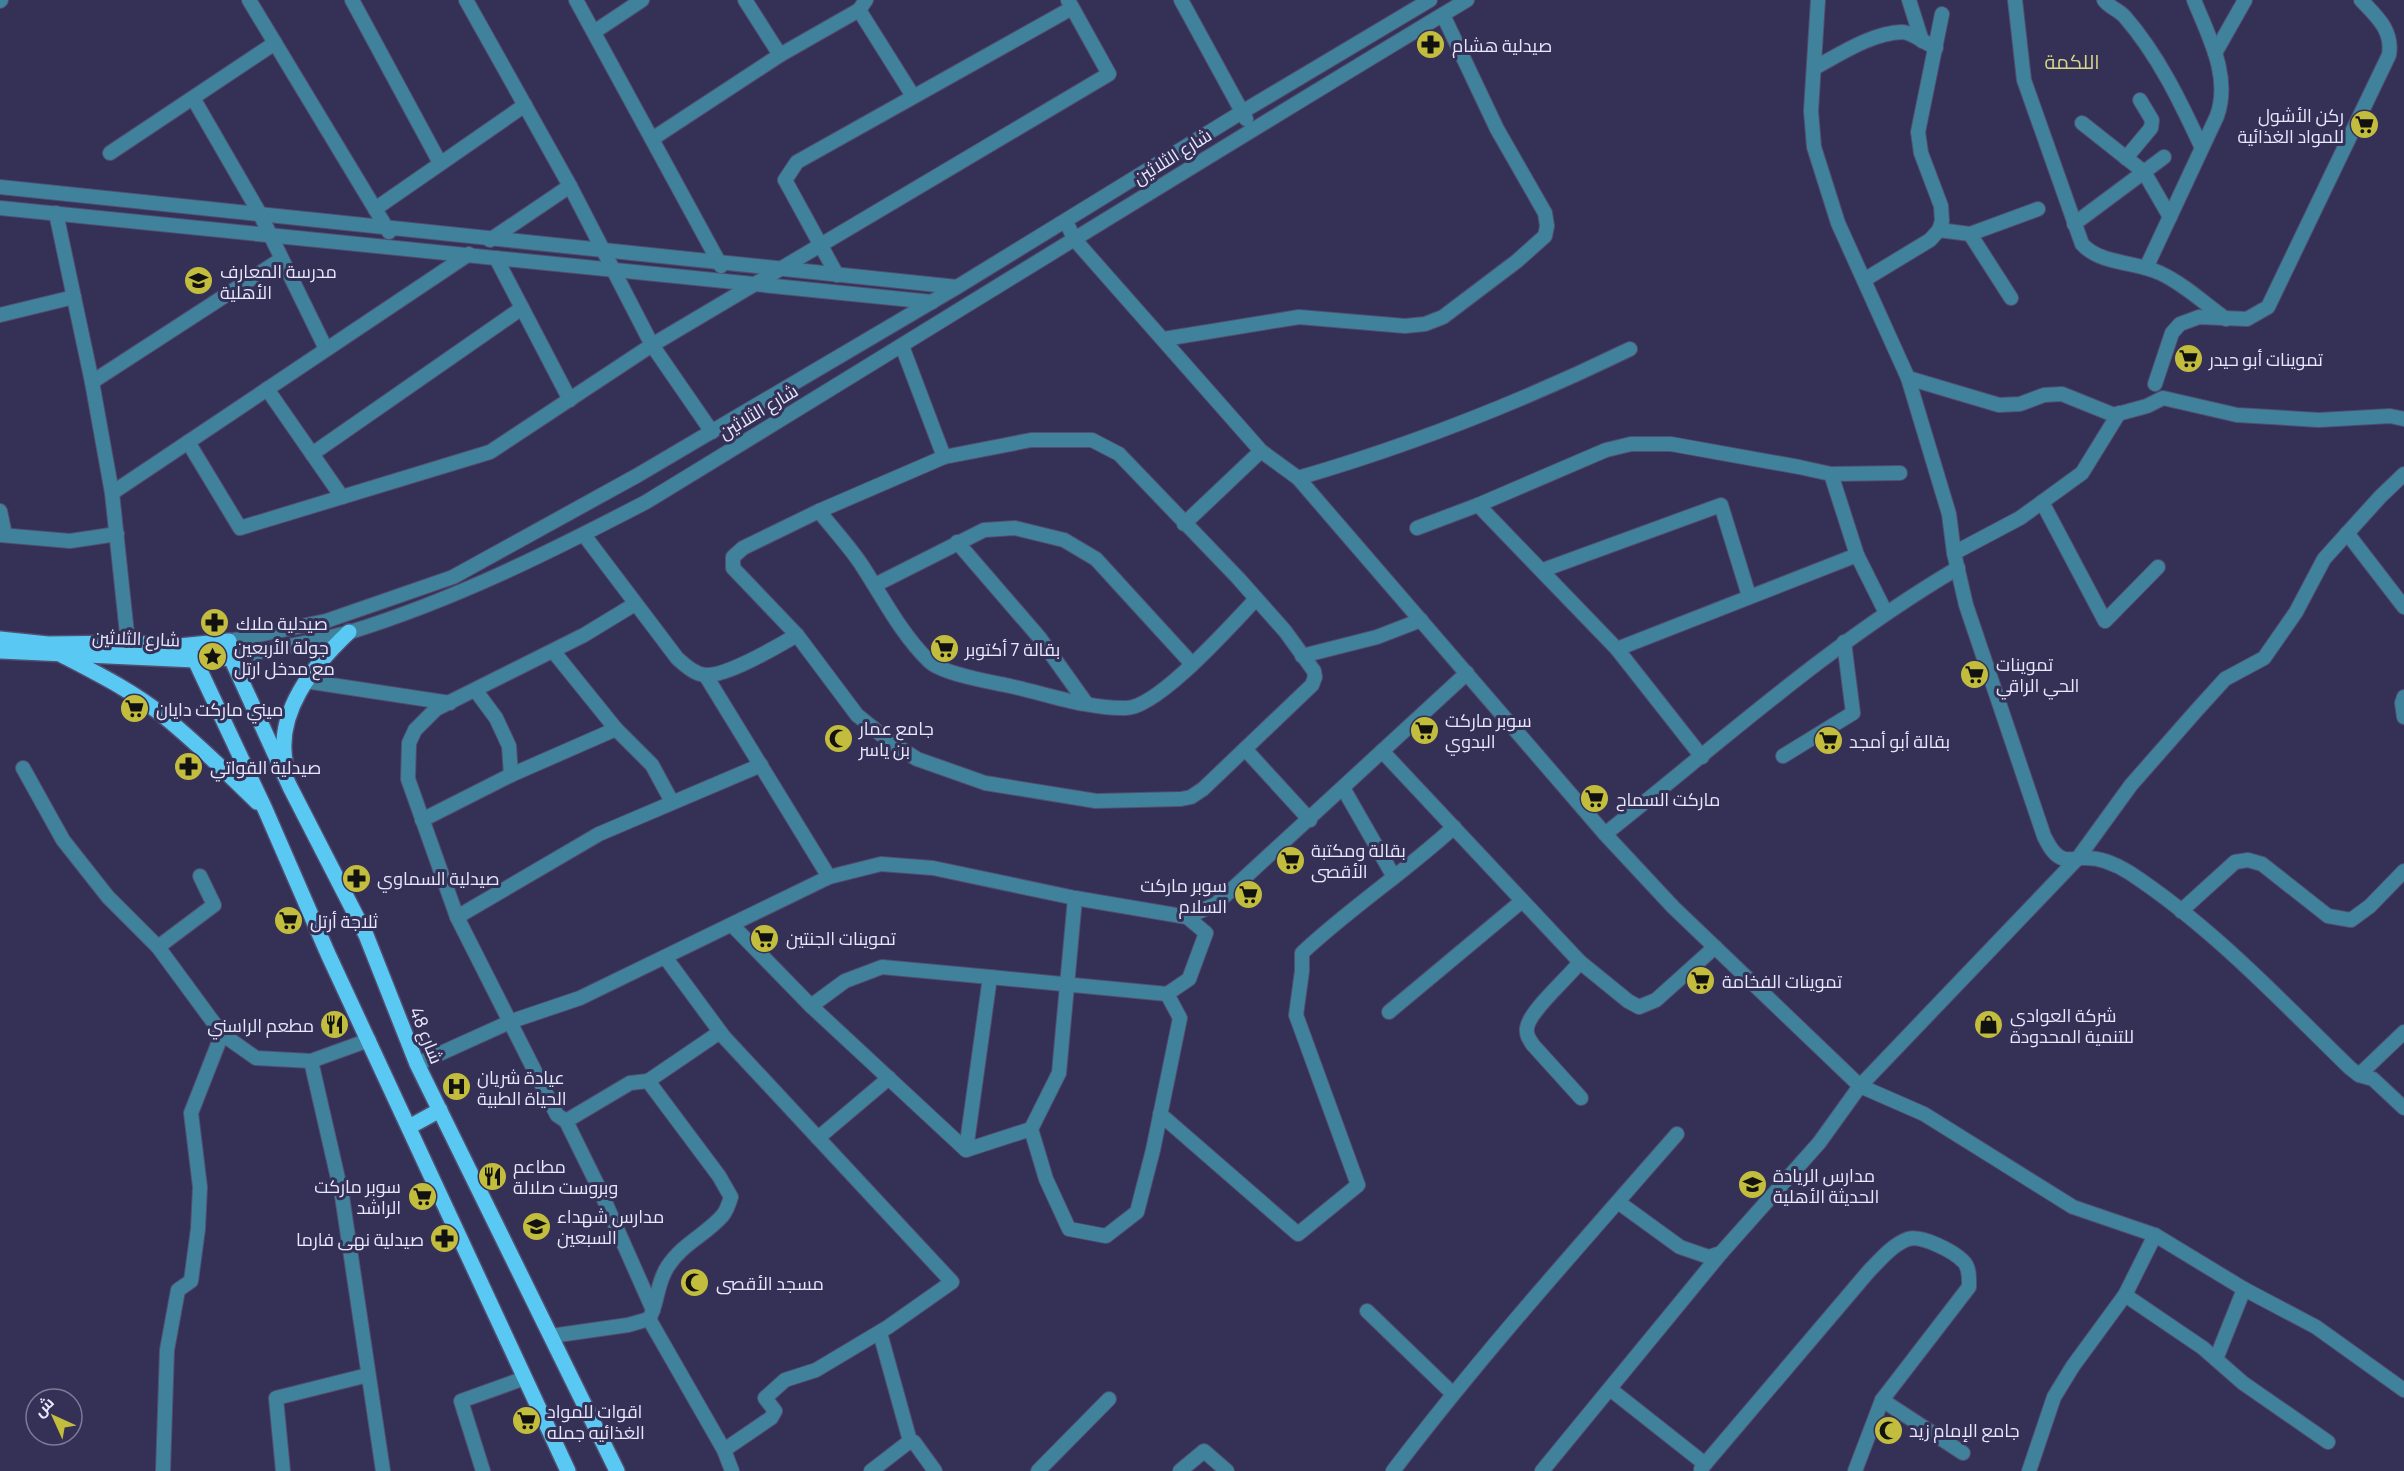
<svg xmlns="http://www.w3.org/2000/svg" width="2404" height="1471" viewBox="0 0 2404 1471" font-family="Manrope,Cairo,sans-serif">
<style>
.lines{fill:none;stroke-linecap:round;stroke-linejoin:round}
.minor-casing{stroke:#514e71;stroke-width:16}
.major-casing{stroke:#514e71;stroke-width:18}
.minor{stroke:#40829c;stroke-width:14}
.major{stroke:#59c9f4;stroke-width:15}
.labels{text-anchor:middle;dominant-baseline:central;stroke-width:6;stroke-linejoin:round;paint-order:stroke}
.poi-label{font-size:18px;fill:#e7e7fe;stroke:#353156;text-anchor:start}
.street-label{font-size:18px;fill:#e7e7fe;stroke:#353156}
.neighbourhood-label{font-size:20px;fill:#d8d586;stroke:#353156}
</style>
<rect width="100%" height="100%" fill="#353156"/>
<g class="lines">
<defs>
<g id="minor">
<path d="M249,0L389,232"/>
<path d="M352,0L440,163"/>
<path d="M466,0L570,186L652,345L712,432"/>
<path d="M576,0L721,266"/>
<path d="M745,0L780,55"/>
<path d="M1181,0L1246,119"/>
<path d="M1818,0L1811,111L1814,147L1838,223L1908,378L1949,514L1954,553L1966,605L2044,836C2048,844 2054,857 2065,859C2070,860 2078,858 2083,858C2100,857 2116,864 2130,873C2212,927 2280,1000 2350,1068L2359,1075L2373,1079L2404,1108"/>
<path d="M1909,0L1922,41"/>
<path d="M2015,0L2024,80L2082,244C2101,265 2136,261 2160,273C2184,284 2205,304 2226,319"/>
<path d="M2104,0C2110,8 2119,10 2125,17C2158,55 2180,101 2201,146"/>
<path d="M0,1L1,0"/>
<path d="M859,10L913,96"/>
<path d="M594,32L642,0"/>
<path d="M2215,53L2245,0"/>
<path d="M1814,68C1839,55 1871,33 1902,32C1911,32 1927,44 1936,48"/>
<path d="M193,98L260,214L326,349"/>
<path d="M2082,123L2144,172L2170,217"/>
<path d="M652,139L780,55L859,10L866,0"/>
<path d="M110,153L275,43"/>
<path d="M2126,158L2151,128L2152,120L2140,100"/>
<path d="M0,187L957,287"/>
<path d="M0,208L932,302"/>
<path d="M375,209L525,105"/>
<path d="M56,213L92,382L112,493L128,643"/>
<path d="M1066,222L1075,240L1261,451L1298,478L1605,834L1673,907L1860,1086L1924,1114L2073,1207L2155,1235L2244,1289L2316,1327L2404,1390"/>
<path d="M2074,224L2164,157"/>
<path d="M1939,230L1970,234L2011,298"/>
<path d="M1970,234L2038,209"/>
<path d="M490,240L570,186"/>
<path d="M496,258L570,400"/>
<path d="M2146,268L2217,116C2231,77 2209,37 2194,0"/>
<path d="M837,275L785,180L797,162L1072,8"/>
<path d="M1864,280L1930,240L1939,230L1942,221L1941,206L1921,153L1918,132L1942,14"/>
<path d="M0,315L74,297"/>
<path d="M1164,339L1299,317L1405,326L1425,324L1443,317L1517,261L1545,236L1547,226L1545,213L1497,129L1443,15"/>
<path d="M902,346L944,457"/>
<path d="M1908,378L1999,405L2020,404L2044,395L2062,394L2114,415L2147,406L2163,398L2237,415L2319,420L2390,416L2404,419"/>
<path d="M92,382L280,260"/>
<path d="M2155,384L2172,333L2180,324L2199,317L2247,319L2268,307L2389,55C2393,30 2377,17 2361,0"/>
<path d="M267,389L342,497"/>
<path d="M1031,440H1092L1119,454L1238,578L1285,631L1314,671L1315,677L1312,685L1203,789L1191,797L1181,799L1096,801L985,783L917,759L889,741L857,715L797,635L733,568V557L743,548L819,511L944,457Z"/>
<path d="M188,442L240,528L490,452L652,345L1109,74L1068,0"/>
<path d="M312,454L522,308"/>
<path d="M1831,474L1900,473"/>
<path d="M1298,478C1412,445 1523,401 1630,349"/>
<path d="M112,493L469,254"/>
<path d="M2042,502L2105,621L2158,567"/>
<path d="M1478,505L1617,649L1702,757"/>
<path d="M0,511L5,535"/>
<path d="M819,511C833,529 849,546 861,564C882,596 901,634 929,661C942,674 991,682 1010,686C1047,694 1088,709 1126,708C1158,708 1232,624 1256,599"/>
<path d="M1184,524L1261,451"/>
<path d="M1417,528L1478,505L1606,450L1631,444H1671L1799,467L1831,474L1857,555"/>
<path d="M2347,533L2404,607"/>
<path d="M0,535L70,541L117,534"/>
<path d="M584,535L677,658C685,665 694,674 705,675C726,677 778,646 797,635"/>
<path d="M957,542L1039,637L1086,703"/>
<path d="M1954,553L2020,518L2082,473L2119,413"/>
<path d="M1543,570L1721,505L1749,596"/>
<path d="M875,585L984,530L1015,528L1064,540L1096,559L1192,664"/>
<path d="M229,641L326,621L453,577L638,475L957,287L1242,112L1430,0"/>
<path d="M1617,649L1857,555L1886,613"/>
<path d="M553,651L616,729L652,765L672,802"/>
<path d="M1302,656L1377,637L1421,620"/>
<path d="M231,658C270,649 312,643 350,632C454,600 550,552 646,502C920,335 1192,165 1467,0"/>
<path d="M706,676L829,877"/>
<path d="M305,681L450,703"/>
<path d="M476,691L496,718L509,746L511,775"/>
<path d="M2404,697L2402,703L2404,717"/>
<path d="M1245,749L1310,820"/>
<path d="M1382,751L1580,962L1628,1001L1639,1007L1656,1000L1715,947"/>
<path d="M1783,756L1853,713L1844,642"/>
<path d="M23,768L63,840L108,897L158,947L222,1034L256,1058L311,1061L369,1040"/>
<path d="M1343,788L1394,877"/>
<path d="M422,820L511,775L616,729"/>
<path d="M1605,834C1721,742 1830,643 1958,568"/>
<path d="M2181,911L2235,862L2248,860L2262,864L2328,916L2351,920L2370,906L2404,871"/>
<path d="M457,917L599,834L761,765"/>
<path d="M1187,917L1216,904L1467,673"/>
<path d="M732,925L811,1006L966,1150"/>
<path d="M158,947L214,905L200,876"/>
<path d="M665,957L724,1037L818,1138L889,1078"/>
<path d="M1580,962C1568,978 1529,1011 1527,1028C1526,1035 1529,1039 1533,1045L1581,1098"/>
<path d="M811,1006L845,981L882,967L990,977"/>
<path d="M1389,1012L1522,901"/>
<path d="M311,1061L342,1196L383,1471"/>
<path d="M417,1064L512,1021L580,998L829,877L881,864L933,868L1075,898L1187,917L1206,933L1189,979L1167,994"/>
<path d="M2359,1075L2404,1032"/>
<path d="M648,1081L720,1032"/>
<path d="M1160,1114L1298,1234L1358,1185L1296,1015L1302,971V953C1350,908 1405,872 1454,827"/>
<path d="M566,1121L598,1186L653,1310"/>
<path d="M1031,1129L1046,1179L1069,1229L1106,1236L1137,1212L1153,1150L1180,1018L1167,994L990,977L966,1150L1031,1129L1059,1073L1075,898"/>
<path d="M1618,1202L1680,1247L1709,1257L1721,1253L1819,1143L1860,1086L2078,858L2131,785L2196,711L2225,679L2264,658L2296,612L2324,559L2380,497L2404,474"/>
<path d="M2125,1295L2203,1348L2243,1383L2328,1442"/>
<path d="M1367,1311L1452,1393"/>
<path d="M649,1319L724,1450L732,1471"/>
<path d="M880,1333L910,1441"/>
<path d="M551,1336L628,1325L649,1319C658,1304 656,1284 668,1266C682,1244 707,1234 723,1215C727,1210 729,1203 731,1197L719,1176L648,1081L630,1083L566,1121L557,1115L457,917L408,779L409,743L415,730L436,709L584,635L635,604"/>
<path d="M2216,1359L2244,1289"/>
<path d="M1610,1389L1705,1464L1701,1469"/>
<path d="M1882,1400L1963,1453"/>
<path d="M724,1450L771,1418L775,1411L765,1398L785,1380L816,1370L888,1327L952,1282L818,1138"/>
<path d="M1705,1464L1869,1271C1881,1259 1892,1245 1908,1239C1922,1235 1953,1251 1963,1261C1970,1267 1969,1279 1969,1287L1882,1400L1855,1471"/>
<path d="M163,1471L167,1350L178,1290L191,1281L198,1229L200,1187L191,1113L222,1034"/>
<path d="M283,1471L276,1398L368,1375"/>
<path d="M483,1471L461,1401L525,1378"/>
<path d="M871,1471L910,1441L914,1442L935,1471"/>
<path d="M1038,1471L1109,1399"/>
<path d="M1180,1471L1204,1451L1227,1471"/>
<path d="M1393,1471C1482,1354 1580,1245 1677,1134"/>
<path d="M1542,1471L1721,1253"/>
<path d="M2029,1471L2054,1397L2073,1366L2125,1295L2155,1235"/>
</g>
<g id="major">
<path d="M0,639L48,644L128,643L179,646L229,641L231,658L290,787L366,935L417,1064L617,1471"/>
<path d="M179,646L195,660L265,809L328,954L568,1471"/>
<path d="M0,651L195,660L231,658"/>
<path d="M62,655C96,673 131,690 161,714C195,741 226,772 257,802"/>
<path d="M286,766C274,713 313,666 349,632"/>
<path d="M409,1127L440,1110"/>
</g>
</defs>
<!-- minor casing -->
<use href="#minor" class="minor-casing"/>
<!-- major casing -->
<use href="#major" class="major-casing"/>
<!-- minor -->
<use href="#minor" class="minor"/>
<!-- major -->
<use href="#major" class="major"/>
</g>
<!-- icons -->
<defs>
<symbol id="pharmacy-disc" viewBox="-11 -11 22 22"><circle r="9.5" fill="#c3bd3e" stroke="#353156"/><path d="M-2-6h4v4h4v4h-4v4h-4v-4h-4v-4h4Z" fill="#111"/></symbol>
<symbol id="supermarket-disc" viewBox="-11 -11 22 22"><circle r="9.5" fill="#c3bd3e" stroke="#353156"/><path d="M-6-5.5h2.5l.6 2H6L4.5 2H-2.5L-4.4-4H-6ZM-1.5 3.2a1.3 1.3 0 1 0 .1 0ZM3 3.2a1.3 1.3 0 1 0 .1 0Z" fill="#111"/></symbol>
<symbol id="school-disc" viewBox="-11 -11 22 22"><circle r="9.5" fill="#c3bd3e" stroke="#353156"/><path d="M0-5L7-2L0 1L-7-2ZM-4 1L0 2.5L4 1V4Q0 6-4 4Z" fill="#111"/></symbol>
<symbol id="sight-disc" viewBox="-11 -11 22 22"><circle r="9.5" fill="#c3bd3e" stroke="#353156"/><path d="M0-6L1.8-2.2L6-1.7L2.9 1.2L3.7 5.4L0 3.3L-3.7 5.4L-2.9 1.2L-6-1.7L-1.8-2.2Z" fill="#111"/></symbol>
<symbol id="mosque-disc" viewBox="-11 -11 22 22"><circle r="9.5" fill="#c3bd3e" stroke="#353156"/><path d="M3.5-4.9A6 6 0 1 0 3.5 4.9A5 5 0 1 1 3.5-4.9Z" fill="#111"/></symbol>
<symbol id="restaurant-disc" viewBox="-11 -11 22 22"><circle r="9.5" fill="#c3bd3e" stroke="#353156"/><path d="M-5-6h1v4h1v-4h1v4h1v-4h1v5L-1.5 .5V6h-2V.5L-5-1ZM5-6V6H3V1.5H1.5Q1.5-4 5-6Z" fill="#111"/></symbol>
<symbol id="shop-disc" viewBox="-11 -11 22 22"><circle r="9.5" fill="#c3bd3e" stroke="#353156"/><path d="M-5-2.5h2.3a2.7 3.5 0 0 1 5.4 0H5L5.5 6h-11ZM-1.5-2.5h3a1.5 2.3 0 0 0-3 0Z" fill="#111"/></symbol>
<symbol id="hospital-disc" viewBox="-11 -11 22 22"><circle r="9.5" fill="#c3bd3e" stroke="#353156"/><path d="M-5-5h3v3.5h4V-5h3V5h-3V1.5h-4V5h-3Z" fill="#111"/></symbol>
</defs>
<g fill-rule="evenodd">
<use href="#pharmacy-disc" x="1414" y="28" width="33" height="33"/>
<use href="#supermarket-disc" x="2348" y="108" width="33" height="33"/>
<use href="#school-disc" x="182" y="264" width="33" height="33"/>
<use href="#supermarket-disc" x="2172" y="342" width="33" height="33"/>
<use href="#pharmacy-disc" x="198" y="606" width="33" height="33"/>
<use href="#supermarket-disc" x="928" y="632" width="33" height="33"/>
<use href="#sight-disc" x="196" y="640" width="33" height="33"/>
<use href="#supermarket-disc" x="1958" y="658" width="33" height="33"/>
<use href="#supermarket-disc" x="118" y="692" width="33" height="33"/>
<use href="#supermarket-disc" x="1408" y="714" width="33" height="33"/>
<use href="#mosque-disc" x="822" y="722" width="33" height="33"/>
<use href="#supermarket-disc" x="1812" y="724" width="33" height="33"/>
<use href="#pharmacy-disc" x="172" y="750" width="33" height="33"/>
<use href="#supermarket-disc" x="1578" y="782" width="33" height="33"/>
<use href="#supermarket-disc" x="1274" y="844" width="33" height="33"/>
<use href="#pharmacy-disc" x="340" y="862" width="33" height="33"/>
<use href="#supermarket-disc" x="1232" y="878" width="33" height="33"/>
<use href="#supermarket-disc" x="272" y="904" width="33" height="33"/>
<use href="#supermarket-disc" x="748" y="922" width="33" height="33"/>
<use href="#supermarket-disc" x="1684" y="964" width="33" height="33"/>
<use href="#restaurant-disc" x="318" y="1008" width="33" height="33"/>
<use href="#shop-disc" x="1972" y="1008" width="33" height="33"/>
<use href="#hospital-disc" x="440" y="1070" width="33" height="33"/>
<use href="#restaurant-disc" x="476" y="1160" width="33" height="33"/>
<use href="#school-disc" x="1736" y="1168" width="33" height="33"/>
<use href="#supermarket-disc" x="406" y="1180" width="33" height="33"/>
<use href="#school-disc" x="520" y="1210" width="33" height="33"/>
<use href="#pharmacy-disc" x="428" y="1222" width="33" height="33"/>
<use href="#mosque-disc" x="678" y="1266" width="33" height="33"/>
<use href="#supermarket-disc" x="510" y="1404" width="33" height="33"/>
<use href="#mosque-disc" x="1872" y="1414" width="33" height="33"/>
</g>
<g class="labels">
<!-- poi labels -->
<g class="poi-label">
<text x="1452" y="45">صيدلية هشام</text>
<text x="2344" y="115" text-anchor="end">ركن الأشول<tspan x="2344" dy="21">للمواد الغذائية</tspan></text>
<text x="220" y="271">مدرسة المعارف<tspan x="220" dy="21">الأهلية</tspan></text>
<text x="2209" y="359">تموينات أبو حيدر</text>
<text x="236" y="623">صيدلية ملاك</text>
<text x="234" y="647">جولة الأربعين<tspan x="234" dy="21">مع مدخل ارتل</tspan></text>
<text x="965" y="649">بقالة 7 أكتوبر</text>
<text x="1996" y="664">تموينات<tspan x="1996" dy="21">الحي الراقي</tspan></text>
<text x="156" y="709">ميني ماركت دايان</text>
<text x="1445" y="720">سوبر ماركت<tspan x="1445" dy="21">البدوي</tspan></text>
<text x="859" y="728">جامع عمار<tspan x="859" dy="21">بن ياسر</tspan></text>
<text x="1849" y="741">بقالة أبو أمجد</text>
<text x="210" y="767">صيدلية القواتي</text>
<text x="1616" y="799">ماركت السماح</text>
<text x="1311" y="850">بقالة ومكتبة<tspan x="1311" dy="21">الأقصى</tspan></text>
<text x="377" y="878">صيدلية السماوي</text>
<text x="1227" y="885" text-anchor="end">سوبر ماركت<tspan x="1227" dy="21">السلام</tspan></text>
<text x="310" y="921">ثلاجة أرتل</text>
<text x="786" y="938">تموينات الجنتين</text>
<text x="1722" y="981">تموينات الفخامة</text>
<text x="2010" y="1015">شركة العوادي<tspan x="2010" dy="21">للتنمية المحدودة</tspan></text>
<text x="314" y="1025" text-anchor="end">مطعم الراسني</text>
<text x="477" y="1077">عيادة شريان<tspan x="477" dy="21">الحياة الطبية</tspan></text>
<text x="513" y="1166">مطاعم<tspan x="513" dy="21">وبروست صلالة</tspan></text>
<text x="1773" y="1175">مدارس الريادة<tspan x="1773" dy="21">الحديثة الأهلية</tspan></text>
<text x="401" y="1186" text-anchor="end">سوبر ماركت<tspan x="401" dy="21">الراشد</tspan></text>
<text x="557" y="1216">مدارس شهداء<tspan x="557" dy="21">السبعين</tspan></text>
<text x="424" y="1239" text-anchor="end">صيدلية نهى فارما</text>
<text x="716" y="1283">مسجد الأقصى</text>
<text x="547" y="1411">اقوات للمواد<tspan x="547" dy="21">الغذائيه جمله</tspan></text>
<text x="1909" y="1430">جامع الإمام زيد</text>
</g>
<!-- street labels -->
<g class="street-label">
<text transform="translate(1172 156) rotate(-32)">شارع الثلاثين</text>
<text transform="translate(758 411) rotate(-31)">شارع الثلاثين</text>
<text transform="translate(136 638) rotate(2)">شارع الثلاثين</text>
<text transform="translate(427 1035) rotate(68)">شارع 48</text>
</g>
<!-- neighbourhood labels -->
<g class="neighbourhood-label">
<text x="2072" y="61">اللكمة</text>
</g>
</g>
<!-- north arrow -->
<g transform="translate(54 1417) rotate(315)"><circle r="28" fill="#353156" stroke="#7c7a99" stroke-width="1.5"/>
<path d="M0-4.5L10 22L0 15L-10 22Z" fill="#c3bd3e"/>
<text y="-9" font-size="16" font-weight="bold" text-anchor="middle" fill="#e7e7fe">ش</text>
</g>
</svg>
